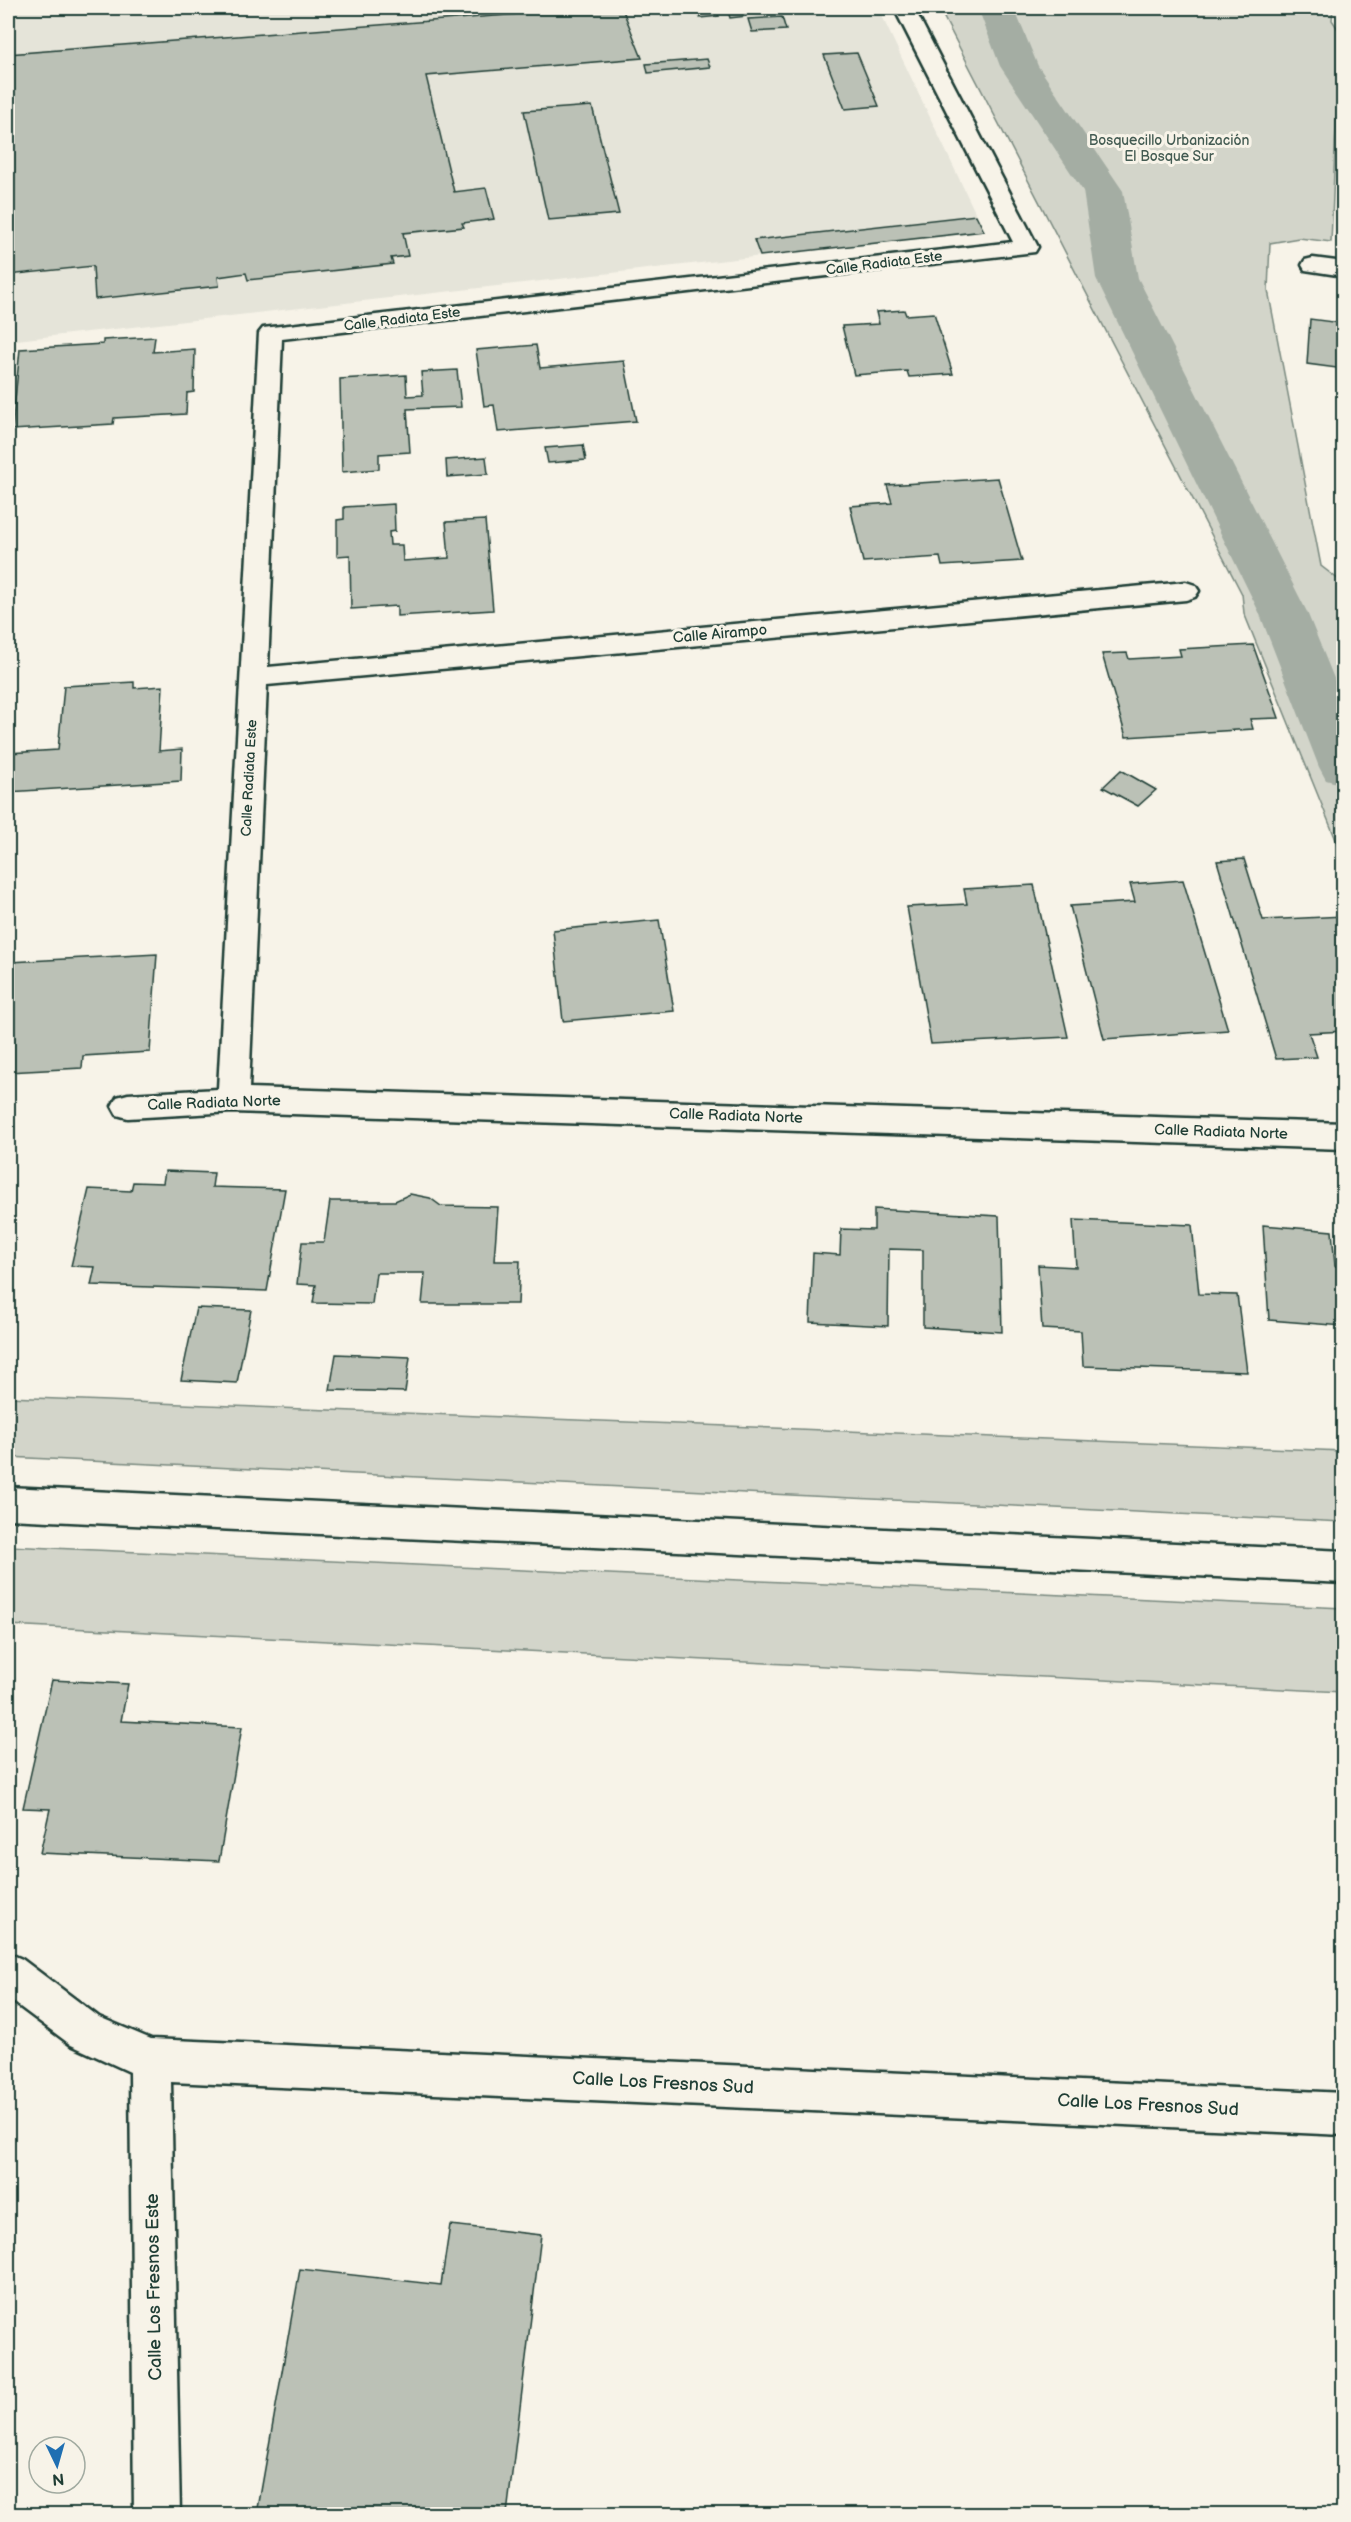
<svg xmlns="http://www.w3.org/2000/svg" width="1351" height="2522" viewBox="0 0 1351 2522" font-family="'Balsamiq Sans',sans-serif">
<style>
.built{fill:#e5e4d9}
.green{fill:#d3d5ca;stroke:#79897f;stroke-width:1.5}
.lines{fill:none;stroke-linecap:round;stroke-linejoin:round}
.canal{fill:#a4ada3;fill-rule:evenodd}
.building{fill:#bbc1b6;stroke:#1f3d34;stroke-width:1.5}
.minor-casing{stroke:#1f3d34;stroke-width:5}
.minor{fill:#f7f3e8;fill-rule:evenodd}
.labels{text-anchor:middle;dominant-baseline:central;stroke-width:6;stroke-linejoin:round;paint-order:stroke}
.far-park-label{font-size:14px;fill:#435b52;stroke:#f7f3e8}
.far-street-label{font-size:14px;fill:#1f3d34;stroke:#f7f3e8}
.street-label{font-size:15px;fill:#1f3d34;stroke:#f7f3e8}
.near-street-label{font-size:18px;fill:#1f3d34;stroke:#f7f3e8}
</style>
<rect width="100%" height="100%" fill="#f7f3e8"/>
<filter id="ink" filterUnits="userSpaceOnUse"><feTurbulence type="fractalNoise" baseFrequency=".0167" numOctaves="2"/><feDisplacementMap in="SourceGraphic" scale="12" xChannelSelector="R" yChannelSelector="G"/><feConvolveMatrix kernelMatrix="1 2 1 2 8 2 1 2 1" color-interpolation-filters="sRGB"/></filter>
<g filter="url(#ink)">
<!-- built -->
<path class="built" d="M8,8H878L984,231L8,341Z"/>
<!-- green -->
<g class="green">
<path d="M939,8H1333L1332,20L1340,32L1331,242L1299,238L1270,243L1268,290L1321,566L1343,583V857L1244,613L1242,594Z"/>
<path d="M8,1397L1343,1451V1522L8,1457Z"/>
<path d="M8,1546L1343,1608V1692L8,1625Z"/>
</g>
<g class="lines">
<!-- canal -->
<path class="canal" d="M978,8H1014L1038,66L1123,191L1138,278L1307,612L1344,703V785L1326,780L1319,767L1259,612L1096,278L1083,191L1000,66Z"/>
</g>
<!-- building -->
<g class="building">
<path d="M598,8H622L642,58L426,76L454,192L486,188L494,219L462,223L464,227L403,233L408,256L391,258L393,264L248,280L246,273L218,277L219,286L95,299L93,266L8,275V54Z"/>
<path d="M697,8H715L719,16L700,18Z"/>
<path d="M727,8H743L746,16L730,18Z"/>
<path d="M782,17L786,30L752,32L748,19Z"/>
<path d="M857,53L879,106L845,109L824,55Z"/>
<path d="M707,59L710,67L648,73L646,64Z"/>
<path d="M592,106L619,214L548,220L524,111Z"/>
<path d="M976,215L984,231L760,256L754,240Z"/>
<path d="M904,310L906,315L934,313L953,374L909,377L907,371L854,375L842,326L879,324L876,312Z"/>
<path d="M1340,318H1344V369L1307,364L1310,319L1340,323Z"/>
<path d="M155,337L153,352L195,349L194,392L187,393L186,414L114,418L113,424L12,430L20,349L103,344V340Z"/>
<path d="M536,345L540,368L624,361L636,421L498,432L494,405L484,406L476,350Z"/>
<path d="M457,370L461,407L407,409L410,452L379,454V469L342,472L340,379L406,375L407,396L423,395L421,372Z"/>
<path d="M583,445L586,460L548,463L545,448Z"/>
<path d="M486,457L488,474L447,477L446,460Z"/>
<path d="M998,478L1022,561L942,566L940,557L863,562L850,506L892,503L887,485Z"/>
<path d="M394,504L395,531L389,532L390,545H402L403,561L449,558L446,522L485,520L493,610L397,616V606L351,609L350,555L337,556V520L344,519V507Z"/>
<path d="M1253,645L1279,718L1250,719L1253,729L1126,737L1102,654L1127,653L1129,659L1181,656L1179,649Z"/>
<path d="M134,682V688L163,686L159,751L182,749L181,781L8,792V753L58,750L64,686Z"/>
<path d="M1121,770L1156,790L1138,806L1103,787Z"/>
<path d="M1244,859L1263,920L1344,916V1031L1309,1033L1317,1057L1276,1059L1217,861Z"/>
<path d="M1183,880L1228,1030L1104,1039L1070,906L1135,902L1130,884Z"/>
<path d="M1034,885L1068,1037L931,1044L907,907L967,904L964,889Z"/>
<path d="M659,920L674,1011L563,1021L553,930Z"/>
<path d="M157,954L150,1052L83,1056L82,1068L8,1072V982L10,962Z"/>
<path d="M165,1171L214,1173L212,1187L285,1189L267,1291L91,1285L95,1267L71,1266L89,1189L131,1191L133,1182L163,1183Z"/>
<path d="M410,1194L430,1198L441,1206L498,1207L494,1261H520L518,1304H422L425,1273H376L372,1304L313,1303L316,1285L297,1284L302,1242H324L330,1201H395Z"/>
<path d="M874,1209L999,1216L1002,1332L923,1327V1250L889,1249L888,1326L810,1322L813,1253L840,1255L841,1229L874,1230Z"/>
<path d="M1073,1220L1192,1225L1199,1294L1237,1295L1247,1372L1083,1366L1081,1331L1042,1329L1038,1265L1076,1267Z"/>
<path d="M1263,1225L1332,1231L1335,1266L1344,1267V1326L1269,1320Z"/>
<path d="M196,1308L251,1310L237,1383L181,1380Z"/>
<path d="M336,1354L410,1357L405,1392L330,1390Z"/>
<path d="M52,1680L128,1684L121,1721L242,1727L219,1861L40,1853L50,1809L23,1808Z"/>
<path d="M450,2225L541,2235L507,2514H257L300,2269L441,2285Z"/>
</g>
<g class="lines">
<defs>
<g id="minor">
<path d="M894,8H914L1038,247L1035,252L282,339L268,667L1186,582L1195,585L1199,591L1195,597L1186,600L267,685L249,1088L1344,1123V1149L233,1112L128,1118L117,1115L112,1106L117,1097L128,1094L218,1089L259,333L263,328L1013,242Z"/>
<path d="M1313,258L1344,262V276L1305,270L1302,265L1305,260Z"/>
<path d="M8,1487L1344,1551V1583L8,1519Z"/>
<path d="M8,1953L22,1959L99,2017L151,2039L1344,2093V2135L171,2082L180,2514H134L130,2072L71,2045L8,1998Z"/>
</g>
</defs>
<!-- minor casing -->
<use href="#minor" class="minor-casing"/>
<!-- minor -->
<use href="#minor" class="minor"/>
</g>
</g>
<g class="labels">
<!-- far-park labels -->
<g class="far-park-label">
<text x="1169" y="140">Bosquecillo Urbanización<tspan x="1169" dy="16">El Bosque Sur</tspan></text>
</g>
<!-- far-street labels -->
<g class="far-street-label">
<text transform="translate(884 263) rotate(-7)">Calle Radiata Este</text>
<text transform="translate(402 319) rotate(-7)">Calle Radiata Este</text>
<text transform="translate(249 778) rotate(-87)">Calle Radiata Este</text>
</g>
<!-- street labels -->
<g class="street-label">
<text transform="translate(720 634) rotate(-5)">Calle Airampo</text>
<text transform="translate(214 1103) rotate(-2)">Calle Radiata Norte</text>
<text transform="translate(736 1116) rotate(2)">Calle Radiata Norte</text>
<text transform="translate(1221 1132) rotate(2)">Calle Radiata Norte</text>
</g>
<!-- near-street labels -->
<g class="near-street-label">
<text transform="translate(663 2083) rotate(3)">Calle Los Fresnos Sud</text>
<text transform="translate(1148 2105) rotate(3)">Calle Los Fresnos Sud</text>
<text transform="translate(154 2287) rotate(-91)">Calle Los Fresnos Este</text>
</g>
</g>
<!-- margin -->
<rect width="1351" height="2522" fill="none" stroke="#f7f3e8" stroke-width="30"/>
<rect x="15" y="15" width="1321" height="2492" fill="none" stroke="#1f3d34" stroke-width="2" filter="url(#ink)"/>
<!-- north arrow -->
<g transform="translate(57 2465) rotate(175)"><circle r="28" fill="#f7f3e8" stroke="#a1aaa0" stroke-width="1.5"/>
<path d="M0-4.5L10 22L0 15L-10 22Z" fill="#1f6fb2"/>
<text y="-9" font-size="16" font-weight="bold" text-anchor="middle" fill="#1f3d34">N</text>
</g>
</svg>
